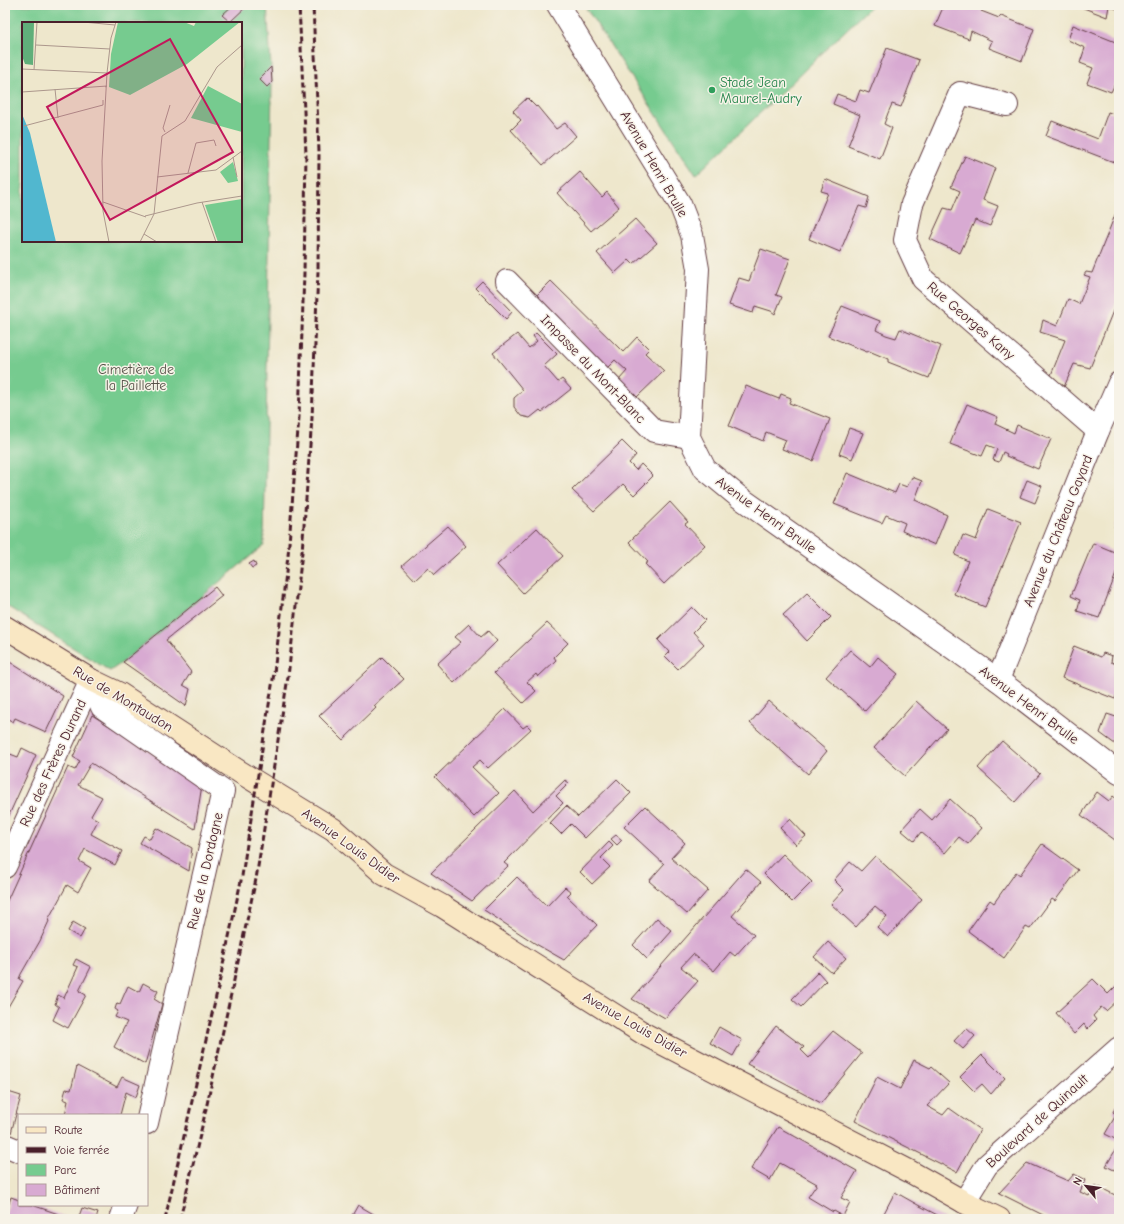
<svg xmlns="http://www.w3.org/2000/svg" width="1124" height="1224" viewBox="0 0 1124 1224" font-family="'Comic Neue',sans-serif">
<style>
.green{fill:#76cb8f;stroke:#60755d;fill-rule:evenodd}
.building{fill:#d8aad2}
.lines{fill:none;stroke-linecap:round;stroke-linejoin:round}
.minor-casing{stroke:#633d43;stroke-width:24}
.tertiary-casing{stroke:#633d43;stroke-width:24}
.secondary-casing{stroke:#633d43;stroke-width:24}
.minor{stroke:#fff;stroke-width:22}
.tertiary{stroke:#fff;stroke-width:22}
.secondary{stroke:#f9e7c3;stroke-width:22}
.rail{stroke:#4a1f2b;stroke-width:3;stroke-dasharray:6 3;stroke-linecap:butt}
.leisure-dot{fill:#2e9e5b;stroke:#f7f3e8;stroke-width:1.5}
.labels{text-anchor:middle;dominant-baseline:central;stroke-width:3;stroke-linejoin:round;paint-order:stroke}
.leisure-label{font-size:14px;fill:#27864d;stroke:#f7f3e8;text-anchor:start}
.street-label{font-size:14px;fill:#4a1f2b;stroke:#f7f3e8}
.park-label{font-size:14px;fill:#575349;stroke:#f7f3e8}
.inset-road{fill:none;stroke:#ac978c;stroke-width:1}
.view{fill:#c2185b;fill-opacity:0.15;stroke:#c2185b;stroke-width:2}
.inset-edge{fill:none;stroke:#4a1f2b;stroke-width:2}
</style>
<rect width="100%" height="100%" fill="#f7f3e8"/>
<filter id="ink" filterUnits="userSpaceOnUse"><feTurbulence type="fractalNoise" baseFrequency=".025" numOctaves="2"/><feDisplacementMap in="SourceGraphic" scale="8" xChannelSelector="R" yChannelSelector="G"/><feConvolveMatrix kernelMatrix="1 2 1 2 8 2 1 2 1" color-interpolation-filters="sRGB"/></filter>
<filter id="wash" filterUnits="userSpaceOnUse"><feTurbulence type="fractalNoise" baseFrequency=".012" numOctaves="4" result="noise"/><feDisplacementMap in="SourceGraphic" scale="16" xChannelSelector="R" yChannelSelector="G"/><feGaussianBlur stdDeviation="0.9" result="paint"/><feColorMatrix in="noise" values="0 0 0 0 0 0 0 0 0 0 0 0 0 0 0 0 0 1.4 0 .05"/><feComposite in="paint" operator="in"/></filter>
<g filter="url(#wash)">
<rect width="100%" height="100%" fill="#eee7cc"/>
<!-- green -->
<g class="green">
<path d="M5,5H267L272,82L264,545L123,662L110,671L5,605ZM23,23H241V241H23Z"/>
<path d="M584,5H872L696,175Z"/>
</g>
<g id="blocks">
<!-- building -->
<g class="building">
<path d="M233,5H248L230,22L222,15Z"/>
<path d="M944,5H974L982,8L981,11L999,18L1001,16L1034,29L1022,61L989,48L992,41L971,31L969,39L935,26Z"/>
<path d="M1076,5H1119L1117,9L1109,6L1107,17Z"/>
<path d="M1073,25L1118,43L1116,50L1119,52V83L1116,82L1111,92L1087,83L1093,68L1080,63L1085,48L1068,40Z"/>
<path d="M887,48L919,60L901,107L892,104L888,113L884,124L892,128L880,159L848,146L860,115L833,104L837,94L856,101L860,90L869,93Z"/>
<path d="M271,67L272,82L267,87L259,79Z"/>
<path d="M527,98L536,107L537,106L556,129L565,123L576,136L543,165L511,130L521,120L513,111Z"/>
<path d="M1108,112L1119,116V164L1046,136L1052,121L1098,139Z"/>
<path d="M965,156L995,168L983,200L998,206L990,226L975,220L960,253L930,239L944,208L952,210L960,191L951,187Z"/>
<path d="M580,172L602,197L607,192L619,207L591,231L557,193Z"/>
<path d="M825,179L869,197L866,208L859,206L840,252L809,239L828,193L821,191Z"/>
<path d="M1119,205V296L1090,368L1074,364L1064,387L1051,375L1065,340L1040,332L1043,320L1057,326L1068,299L1079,304L1090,277L1084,275L1086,272L1092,273Z"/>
<path d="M635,219L657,243L633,264L629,260L615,273L597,253Z"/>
<path d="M761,249L790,259L776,295L782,297L775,314L771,311L755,306L753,313L729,305L739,278L749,281Z"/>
<path d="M482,281L512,312L506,319L475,288Z"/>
<path d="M551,281L623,352L637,337L649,349L645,353L664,371L637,397L619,380L627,371L615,360L607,368L535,297Z"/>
<path d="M842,306L880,321L876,330L886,335L896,338L900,329L941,346L929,378L888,362V359L869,351L867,352L828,336Z"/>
<path d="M536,333L557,354L544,366L558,382L562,379L571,389L542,412L540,410L530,418L521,416L514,407V398L523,390L493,353L517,334L529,348L537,341L533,336Z"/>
<path d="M746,386L779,399L781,394L791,398L789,403L830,419L813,461L782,449L786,440L766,432L763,441L729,426Z"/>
<path d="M967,404L998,417L995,424L1014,433L1017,425L1051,439L1038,469L1006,456L1007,454L1003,452L999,462L993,460L997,449L987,445L982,456L950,444L954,434Z"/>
<path d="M849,428L863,433L852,459L839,454Z"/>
<path d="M622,441L636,455L629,463L636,470L641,464L653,476L634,495L623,484L594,511L572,490Z"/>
<path d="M847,473L895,493L899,484L907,487L912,477L922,481L915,500L947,515L935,545L902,531L905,523L886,515L882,523L834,504Z"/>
<path d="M1027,480L1042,486L1035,503L1020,497Z"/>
<path d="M670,502L688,522L685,524L705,545L664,584L645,564L648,562L629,542Z"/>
<path d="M988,509L1021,522L985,607L954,594L968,561L955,555L963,535L976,540Z"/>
<path d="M1119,516V529L1114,527Z"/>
<path d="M448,526L466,546L434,575L428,568L415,580L402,566Z"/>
<path d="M537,528L563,556L523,593L497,565Z"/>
<path d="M1093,543L1119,554V566L1099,618L1077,611L1080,600L1071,596Z"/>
<path d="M254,561L256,566L252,568L249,564Z"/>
<path d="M215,587L222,596L166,640L191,672L183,685L190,689L186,706L123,662Z"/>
<path d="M807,593L831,617L807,641L783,615Z"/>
<path d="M692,607L705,620L693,632L704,644L678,669L665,656L669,652L658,640Z"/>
<path d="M547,623L568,643L554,657L556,660L538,677L536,674L527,682L536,691L523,703L494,673Z"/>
<path d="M469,624L481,637L488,631L497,641L454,683L437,664L461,642L455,637Z"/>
<path d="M1074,646L1101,657L1103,653L1112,656L1111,662L1119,665V689L1115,699L1062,678Z"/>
<path d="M850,650L870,667L878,657L898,674L865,711L826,677Z"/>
<path d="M382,657L404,679L374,706L376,708L343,740L319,716Z"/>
<path d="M5,659L63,696L46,732L15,718L13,722L5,717Z"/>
<path d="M769,701L827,751L808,774L750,723Z"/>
<path d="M916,701L947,729L905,776L874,748Z"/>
<path d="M505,709L523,728L527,725L531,729L488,768L480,760L472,767L499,793L474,817L435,777Z"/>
<path d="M1107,714L1119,718V747L1100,733Z"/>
<path d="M92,715L202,785L195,829L91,763L78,785L102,797L91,816L98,820L91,834L122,851L115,865L85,849L79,861L91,868L78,892L67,885L50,916L48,920L49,921L40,941L21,974L19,979L23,981L5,1012V905L68,767L75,770L80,761L73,757Z"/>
<path d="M1002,741L1040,774L1015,802L978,768Z"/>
<path d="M22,748L36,755L5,824V752L18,757Z"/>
<path d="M617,779L631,793L585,838L571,824L561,834L550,823L566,806L578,817Z"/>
<path d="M565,780L569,783L556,796L563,803L504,863L508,866L472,901L431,873L515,791L533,811Z"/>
<path d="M1097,792L1109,801L1113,796L1119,801V843L1081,815Z"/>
<path d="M950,799L982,828L968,844L959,837L945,853L921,832L914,841L901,830L920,809L932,820Z"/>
<path d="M645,806L685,843L671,858L708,890L687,914L649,881L664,864L624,827Z"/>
<path d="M790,819L806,836L796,845L780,828Z"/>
<path d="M156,828L192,848L189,871L140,843L144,836L150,839Z"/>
<path d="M616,835L622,840L617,845L611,839Z"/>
<path d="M609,842L613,846L601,858L610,867L592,884L580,872Z"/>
<path d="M1042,844L1078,870L1055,901L1052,899L1030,929L1026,927L1004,958L968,931L990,900L994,903L1016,872L1020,875Z"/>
<path d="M783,854L812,882L792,902L764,874Z"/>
<path d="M875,856L922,899L888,937L877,927L887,916L875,906L856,927L831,904L844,890L834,880L850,862L861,871Z"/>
<path d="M746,869L761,882L732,916L754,935L735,956L730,952L714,971L693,954L681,967L698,981L665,1018L632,999Z"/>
<path d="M517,877L547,906L565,887L571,892L567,896L597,925L564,960L536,944L484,910Z"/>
<path d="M657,918L672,931L647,959L633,945Z"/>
<path d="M73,922L85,929L80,938L68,931Z"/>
<path d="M828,942L846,958L832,973L814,957Z"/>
<path d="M76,959L91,967L79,991L86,995L68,1028L53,1020L59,1007L55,1004L58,995L64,998L78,967L73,965Z"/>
<path d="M818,972L826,981L801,1007L792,999Z"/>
<path d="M1093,979L1108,994L1117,985L1119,988V999L1106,1011L1101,1007L1093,1016L1096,1020L1087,1029L1084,1024L1074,1034L1056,1013Z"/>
<path d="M143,983L158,991L154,999L162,1004L145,1064L114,1047L127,1022L115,1017L118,1011L115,1009L117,1003L120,1004L128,986L139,992Z"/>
<path d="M776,1026L804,1047L801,1050L809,1058L833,1031L862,1053L821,1103L747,1064Z"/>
<path d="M719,1027L742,1040L733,1056L710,1043Z"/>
<path d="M966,1028L975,1036L963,1049L954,1041Z"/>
<path d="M982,1055L1005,1078L991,1094L982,1084L974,1091L960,1077Z"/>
<path d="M914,1060L930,1068L931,1067L949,1083L927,1106L943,1115L949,1108L980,1130L957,1172L855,1121L877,1077L900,1089Z"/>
<path d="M77,1066L117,1087L122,1077L140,1085L136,1097L126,1092L120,1115H65L68,1101L63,1099L66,1089L71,1090Z"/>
<path d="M5,1091L21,1096L11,1133L5,1130Z"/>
<path d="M1119,1101V1141L1105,1134L1116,1115L1113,1112Z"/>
<path d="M778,1127L857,1171L841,1198L850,1202L843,1216L834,1211L833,1212L808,1197L817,1184L780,1163L770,1180L751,1169Z"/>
<path d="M1119,1144V1161L1114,1170L1106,1166Z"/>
<path d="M1027,1163L1068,1181L1074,1174L1085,1180L1080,1192L1089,1196L1095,1185L1115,1195L1117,1194H1119V1209L1116,1216L1119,1217V1219H1051L999,1193Z"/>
<path d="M895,1192L918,1205L945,1219H881Z"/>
<path d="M11,1197L19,1200V1205H32L73,1219H5V1215Z"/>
<path d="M358,1205L382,1219H350Z"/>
<path d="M82,1208L98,1213L96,1219H78Z"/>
</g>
</g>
</g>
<g filter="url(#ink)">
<use href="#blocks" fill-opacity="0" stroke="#633d43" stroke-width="1"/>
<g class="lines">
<defs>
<g id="minor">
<path d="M1007,105L960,93L912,204L905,240L923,279L1098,431"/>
<path d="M507,281L654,431L689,437"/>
<path d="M91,680L102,707L223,791L147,1123"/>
<path d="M998,680L1098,431L1119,383"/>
<path d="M5,867L91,680"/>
<path d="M5,1145L19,1151"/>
<path d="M121,1219L126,1205"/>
</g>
<g id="tertiary">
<path d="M558,5L680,204L692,235L698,269L689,437L705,469L739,497L998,680L1119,773"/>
<path d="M964,1202L987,1165L1119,1048"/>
</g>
<path id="secondary" d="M5,627L91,680L120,694L240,772L333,829L384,874L442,906L646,1035L909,1171L964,1202L999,1219"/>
</defs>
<!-- minor casing -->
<use href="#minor" class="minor-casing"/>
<!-- tertiary casing -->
<use href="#tertiary" class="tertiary-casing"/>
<!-- secondary casing -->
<use href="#secondary" class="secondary-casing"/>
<!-- minor -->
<use href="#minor" class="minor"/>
<!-- tertiary -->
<use href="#tertiary" class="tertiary"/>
<!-- secondary -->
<use href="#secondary" class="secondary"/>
<!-- rail -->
<g class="rail">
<path d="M165,1219L220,979L242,876L274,673L288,556L299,417L304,273L306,154L299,5"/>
<path d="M180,1219L204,1118L256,879L288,677L302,552L312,418L318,271L319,152L313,5"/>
</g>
</g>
</g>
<!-- markers -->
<circle class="leisure-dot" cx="712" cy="90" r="4"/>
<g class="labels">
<!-- leisure labels -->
<g class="leisure-label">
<text x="720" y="82">Stade Jean<tspan x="720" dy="16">Maurel-Audry</tspan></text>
</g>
<!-- street labels -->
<g class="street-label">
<text transform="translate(654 164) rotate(60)">Avenue Henri Brulle</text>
<text transform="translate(971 321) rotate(41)">Rue Georges Kany</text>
<text transform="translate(593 369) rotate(46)">Impasse du Mont-Blanc</text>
<text transform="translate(766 515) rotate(36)">Avenue Henri Brulle</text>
<text transform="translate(1058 531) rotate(-68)">Avenue du Château Gayard</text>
<text transform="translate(123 699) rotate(31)">Rue de Montaudon</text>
<text transform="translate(1029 705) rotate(37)">Avenue Henri Brulle</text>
<text transform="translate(53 763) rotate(-65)">Rue des Frères Durand</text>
<text transform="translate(351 846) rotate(36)">Avenue Louis Didier</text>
<text transform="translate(205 871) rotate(-77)">Rue de la Dordogne</text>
<text transform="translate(635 1025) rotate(30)">Avenue Louis Didier</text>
<text transform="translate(1037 1121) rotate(-42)">Boulevard de Quinault</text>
</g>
<!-- park labels -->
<g class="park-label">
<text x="136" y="369">Cimetière de<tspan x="136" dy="16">la Paillette</tspan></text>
</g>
</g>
<!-- overview -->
<g transform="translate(22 22)">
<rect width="220" height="220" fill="#eee7cc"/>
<path d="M96,0H162L172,4L174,0H218L165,42L108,73L87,65L89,32ZM186,64L220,82V110L169,96ZM211,140L216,159L206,161L198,150ZM220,177V220H196L183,183Z" fill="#76cb8f"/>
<path d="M12,0L11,43L3,42L0,34V1Z" fill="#60af7a"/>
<path d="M0,92L8,111L34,220H0Z" fill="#51b7cf"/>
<path class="inset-road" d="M61,0L93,3M14,23L88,27M0,47L85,51M12,48L15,0M33,67L36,96M0,70L85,64L83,65M2,104L81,83V78M143,110L141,106L148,83M211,135L215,155M166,151L174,121L192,118L194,124M135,155L194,148L220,129M81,180L124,195M180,180L194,220M123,194L175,181L220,174M122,212L135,220M87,220L81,189L80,139L85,51L89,16L94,0M118,220L132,192L140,114L163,99L195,45L220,23"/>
<path class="view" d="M148,17L211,130L88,198L25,85Z"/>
<rect width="220" height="220" class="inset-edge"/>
</g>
<!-- margin -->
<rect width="1124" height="1224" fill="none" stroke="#f7f3e8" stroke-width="20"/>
<!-- legend -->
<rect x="18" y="1114" width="130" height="92" fill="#f7f3e8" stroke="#b29e9c"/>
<rect x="26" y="1127" width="20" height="6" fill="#f9e7c3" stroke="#b29e9c"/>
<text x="54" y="1134" font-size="12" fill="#4a1f2b">Route</text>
<rect x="26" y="1147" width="20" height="6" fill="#4a1f2b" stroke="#b29e9c"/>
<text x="54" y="1154" font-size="12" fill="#4a1f2b">Voie ferrée</text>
<rect x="26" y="1164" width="20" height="12" fill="#76cb8f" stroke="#b29e9c"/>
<text x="54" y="1174" font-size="12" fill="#4a1f2b">Parc</text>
<rect x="26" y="1184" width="20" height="12" fill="#d8aad2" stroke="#b29e9c"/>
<text x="54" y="1194" font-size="12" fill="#4a1f2b">Bâtiment</text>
<!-- north arrow -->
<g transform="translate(1086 1186) rotate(299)" stroke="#f7f3e8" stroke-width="3" paint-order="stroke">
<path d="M0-3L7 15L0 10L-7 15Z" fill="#4a1f2b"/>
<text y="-6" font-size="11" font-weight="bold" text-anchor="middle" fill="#4a1f2b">N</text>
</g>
</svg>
